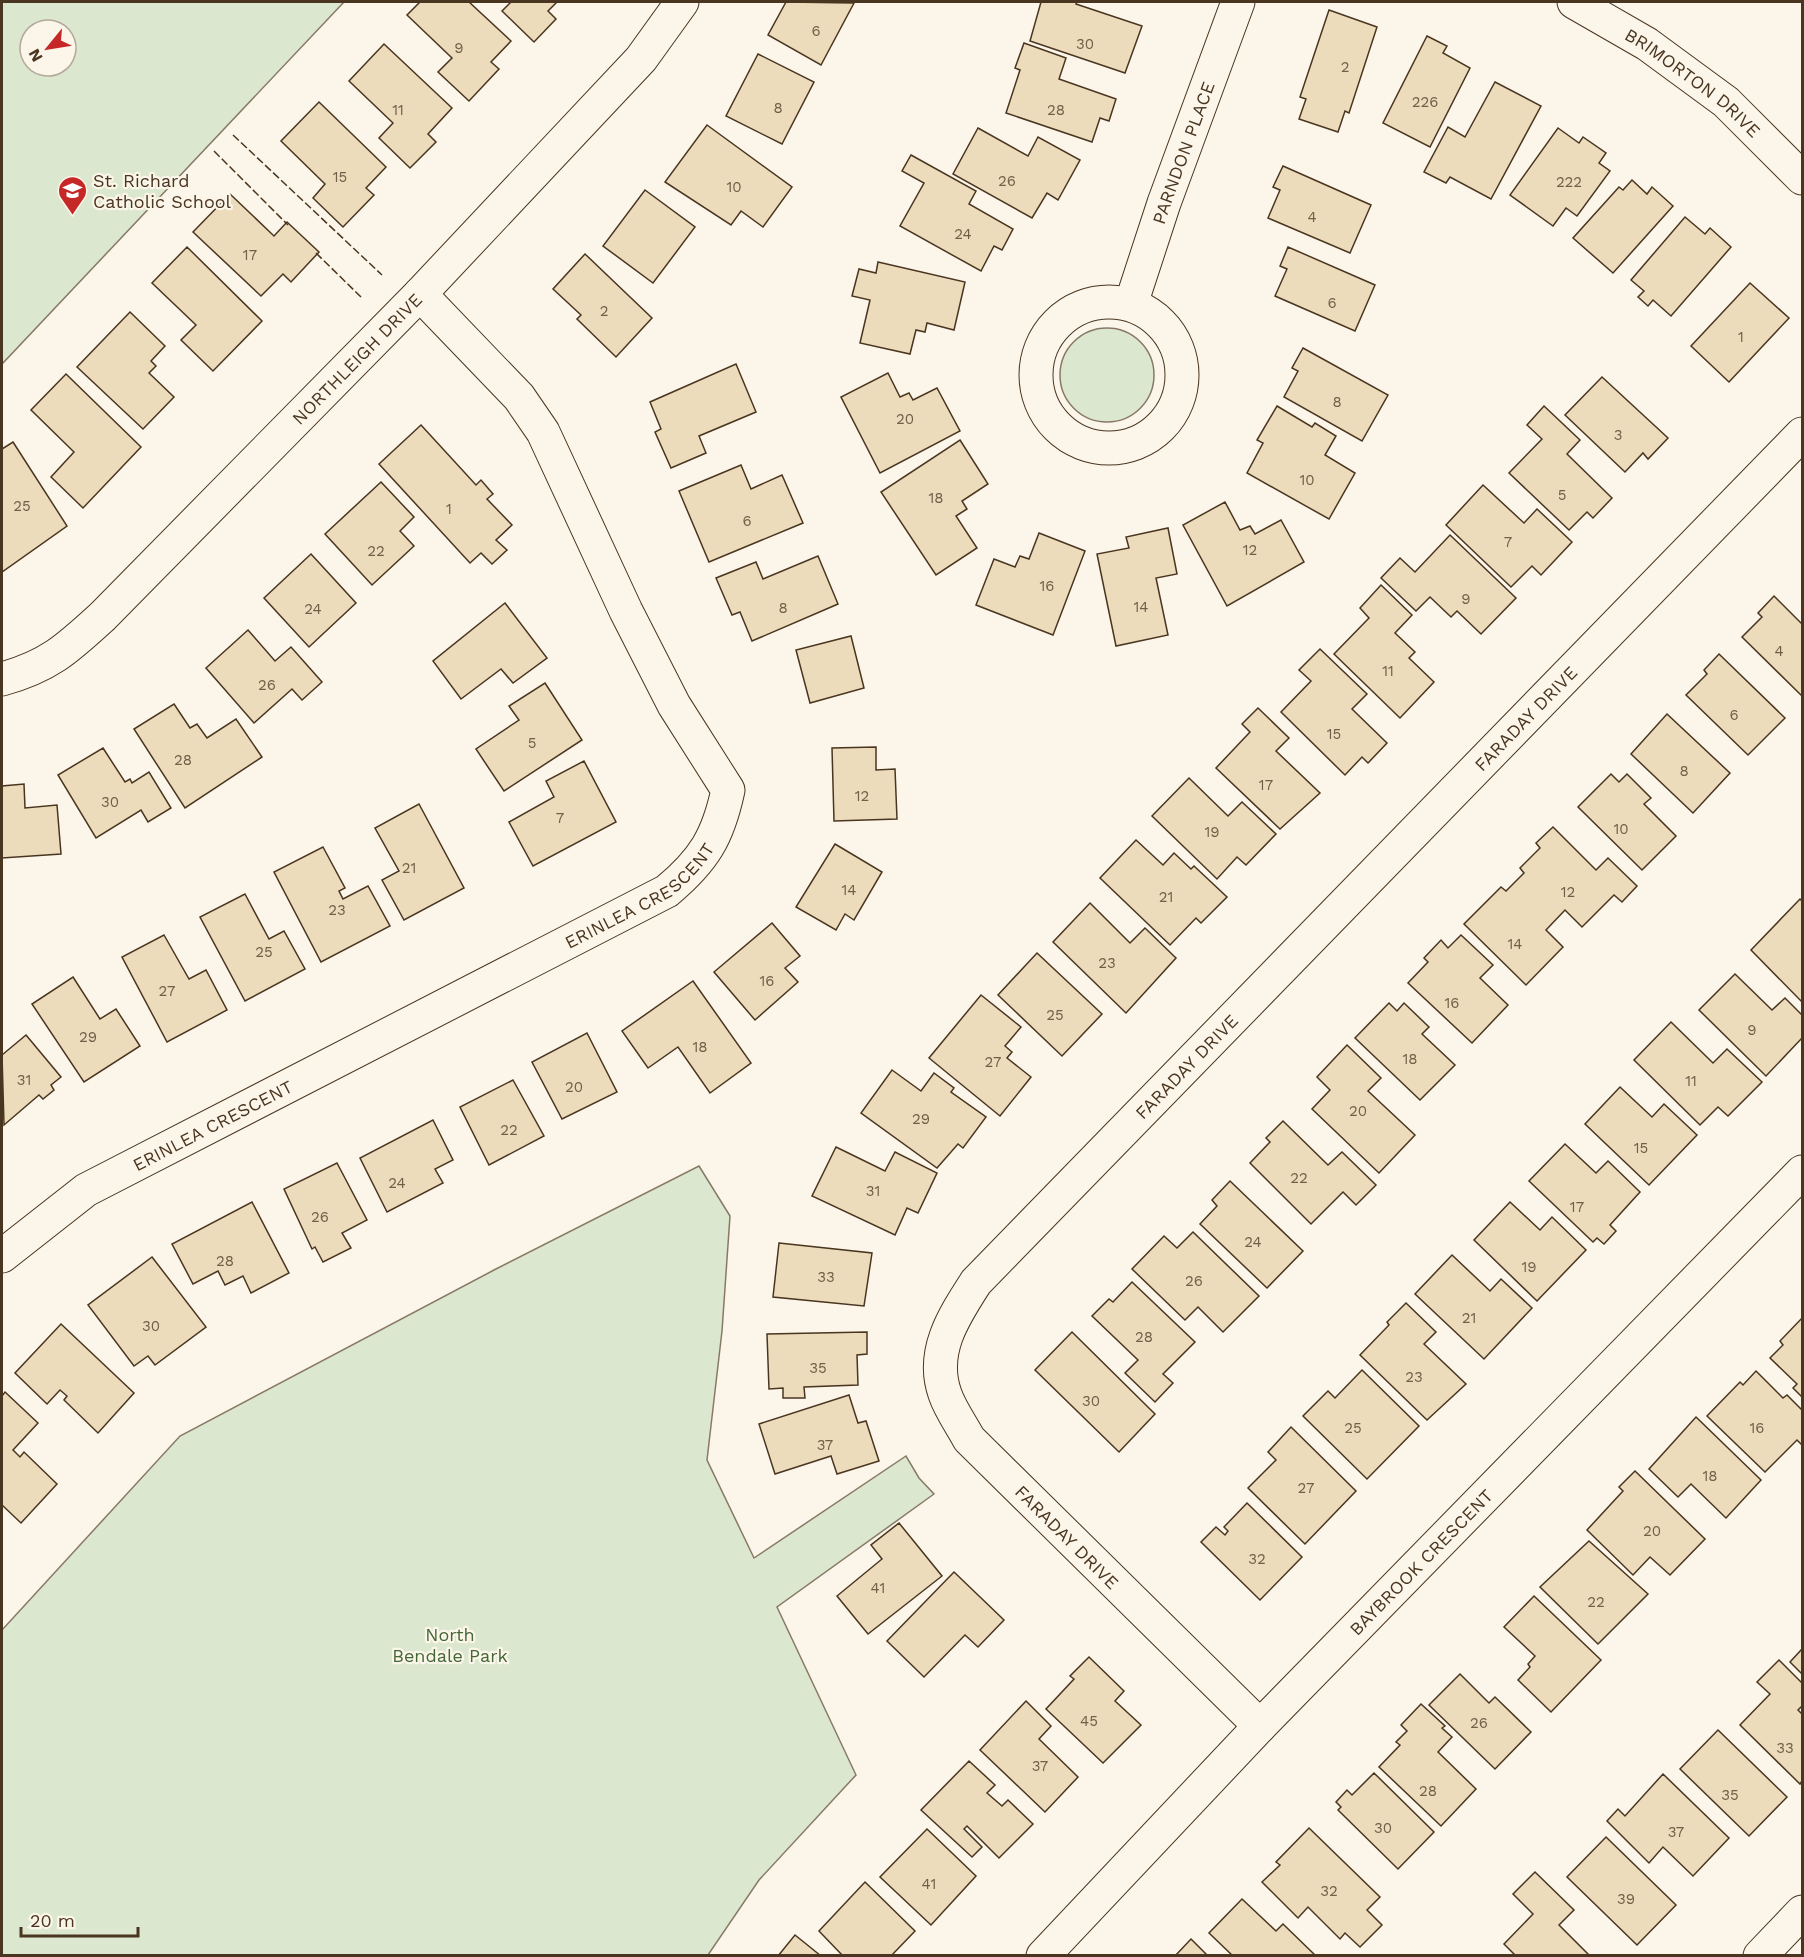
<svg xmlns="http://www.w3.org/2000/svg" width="1804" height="1957" viewBox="0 0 1804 1957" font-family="'Work Sans',sans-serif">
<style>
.green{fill:#dce7d0;stroke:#887966;stroke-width:1.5;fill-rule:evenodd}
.building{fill:#ecdcbc;stroke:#4a3520;stroke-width:1.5}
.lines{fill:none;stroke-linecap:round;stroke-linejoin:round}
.street-casing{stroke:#4a3520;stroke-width:35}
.secondary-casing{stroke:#4a3520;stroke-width:35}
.street{stroke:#fbf6e9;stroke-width:33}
.secondary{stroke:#fbf6e9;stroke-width:33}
.fence{stroke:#4a3520;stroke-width:1.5;stroke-dasharray:8 3;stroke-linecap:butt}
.labels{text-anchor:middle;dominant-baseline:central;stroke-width:4.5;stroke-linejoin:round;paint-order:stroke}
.number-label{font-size:15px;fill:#725f47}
.street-label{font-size:18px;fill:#4a3520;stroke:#fbf6e9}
.poi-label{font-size:18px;fill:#4a3520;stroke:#fbf6e9;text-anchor:start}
.park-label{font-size:18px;fill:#436837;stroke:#fbf6e9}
</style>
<rect width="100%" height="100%" fill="#fbf6e9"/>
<!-- green -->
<g class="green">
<path d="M2,2H344L2,364ZM30,30H66V66H30Z"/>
<circle cx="1107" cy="375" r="47"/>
<path d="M699,1166L730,1216L722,1331L707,1460L754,1558L906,1456L919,1478L934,1494L777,1607L856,1775L759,1880L708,1955H2V1630L180,1436L494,1270Z"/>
</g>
<!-- building -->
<g class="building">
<path d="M420,2H469L511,41L491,62L499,69L469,101L438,72L452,58L407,15Z"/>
<path d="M511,2H557L548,11L556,19L534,42L502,11Z"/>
<path d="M786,2L854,3L821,65L768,35Z"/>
<path d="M1041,2H1077L1076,4L1142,26L1125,73L1030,41Z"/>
<path d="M1329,10L1377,27L1349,113L1345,111L1338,132L1299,119L1306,99L1300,97Z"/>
<path d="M1427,36L1447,46L1443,53L1470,68L1430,147L1383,123Z"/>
<path d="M1024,43L1066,58L1059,79L1116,99L1109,121L1100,118L1092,142L1006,113L1020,70L1015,68Z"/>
<path d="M384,44L452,108L428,134L436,142L410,168L379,138L393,123L349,81Z"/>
<path d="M758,54L814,82L782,144L726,116Z"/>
<path d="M1495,82L1541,106L1491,199L1450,177L1446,183L1424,172L1448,127L1465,137Z"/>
<path d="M319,102L386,167L366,188L374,195L343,227L313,198L325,184L281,141Z"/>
<path d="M707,125L792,187L763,227L741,211L731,225L665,182Z"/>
<path d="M978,128L1028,156L1038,137L1080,160L1058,200L1047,193L1032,218L953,174Z"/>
<path d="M1558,128L1579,143L1583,137L1606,153L1599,163L1610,171L1577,216L1566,208L1553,226L1510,195Z"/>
<path d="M911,155L976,191L969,204L1013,229L1002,250L994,246L981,271L900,226L924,183L902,171Z"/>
<path d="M1283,166L1371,205L1350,253L1268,218L1280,190L1273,187Z"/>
<path d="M1632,180L1647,194L1652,187L1673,206L1613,273L1573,238L1619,187L1623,190Z"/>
<path d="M645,190L695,227L653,283L603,246Z"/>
<path d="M230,194L274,236L287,222L319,252L291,282L283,274L261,296L193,232Z"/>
<path d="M1685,217L1705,234L1710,228L1731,247L1671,316L1653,300L1648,306L1638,297L1644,291L1631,280Z"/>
<path d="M187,247L262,321L213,371L181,340L196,325L152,283Z"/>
<path d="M1288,247L1375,285L1355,331L1275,296L1287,269L1280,266Z"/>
<path d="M585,254L652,318L616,357L577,319L581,315L553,289Z"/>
<path d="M878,262L965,282L954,330L927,323L925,332L916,330L910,354L860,343L870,300L852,296L859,269L876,273Z"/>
<path d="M1750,283L1789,318L1729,382L1691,346Z"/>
<path d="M130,312L165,346L151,361L156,366L149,373L174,397L143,429L77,367Z"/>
<path d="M1303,348L1388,395L1362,441L1284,397L1298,371L1292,368Z"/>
<path d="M736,364L756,412L699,436L706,453L671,468L655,432L661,429L650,402Z"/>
<path d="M888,373L900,397L909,393L913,400L937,388L960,431L880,473L841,397Z"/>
<path d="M66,374L141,447L83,508L51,477L74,452L31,410Z"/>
<path d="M1602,377L1668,438L1648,459L1643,453L1625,472L1565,415Z"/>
<path d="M1277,406L1312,427L1315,423L1336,436L1325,455L1355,473L1329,519L1247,473L1263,443L1257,440Z"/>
<path d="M1544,406L1580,440L1567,454L1612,498L1593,518L1587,512L1569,530L1509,473L1542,439L1527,425Z"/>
<path d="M421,425L476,485L481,480L493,494L487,499L512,525L496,540L507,550L492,564L481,553L470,563L379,464Z"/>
<path d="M960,440L988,484L962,501L967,509L956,516L977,548L936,575L881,492Z"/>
<path d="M13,442L67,526L2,572V449Z"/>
<path d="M741,465L751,489L782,475L803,523L709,562L679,491Z"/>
<path d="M381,482L414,517L400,531L414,546L372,585L325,534Z"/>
<path d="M1483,485L1524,523L1537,509L1572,542L1541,575L1532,566L1511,587L1446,525Z"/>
<path d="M1225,502L1240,530L1250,526L1255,534L1281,520L1304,562L1227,606L1183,525Z"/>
<path d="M1168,528L1177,574L1156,578L1168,635L1116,646L1097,554L1129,548L1126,537Z"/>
<path d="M1039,533L1085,551L1053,635L976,605L994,559L1015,567L1020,556L1029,559Z"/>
<path d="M1450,535L1516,598L1481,634L1457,611L1451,617L1430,597L1416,611L1381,578L1400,558L1415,572Z"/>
<path d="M311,554L356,603L309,647L264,598Z"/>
<path d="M818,556L838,604L752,641L740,612L732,615L716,578L756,562L763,579Z"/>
<path d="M1381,585L1412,615L1395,633L1415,652L1409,658L1434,682L1400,718L1334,654L1369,618L1360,608Z"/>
<path d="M1774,596L1802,624V696L1742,637L1762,617L1758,613Z"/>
<path d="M505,603L547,658L513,683L501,669L461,699L433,661Z"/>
<path d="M248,630L275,661L291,647L322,682L302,700L292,689L254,723L206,668Z"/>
<path d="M851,636L864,688L810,703L796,650Z"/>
<path d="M1320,649L1367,694L1352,709L1387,743L1368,763L1362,757L1345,775L1281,712L1311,681L1299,670Z"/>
<path d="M1719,654L1785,718L1748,755L1686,695L1707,674L1704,670Z"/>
<path d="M545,683L582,740L504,791L476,749L519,720L509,706Z"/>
<path d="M174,704L190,728L197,724L207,738L236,719L262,757L185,808L134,729Z"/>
<path d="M1258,708L1289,738L1276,751L1320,793L1280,829L1216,768L1250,732L1242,724Z"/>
<path d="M1667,714L1730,773L1693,813L1631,754Z"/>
<path d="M876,747V770L895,769L897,819L834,821L832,748Z"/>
<path d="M103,748L125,782L130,779L132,783L149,772L171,808L148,822L141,810L96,838L58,775Z"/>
<path d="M584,761L616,822L533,866L509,822L554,797L546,781Z"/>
<path d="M1611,774L1619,782L1627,774L1651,798L1644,804L1676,836L1642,870L1578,807Z"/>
<path d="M1189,778L1228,816L1242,802L1276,834L1246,865L1237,857L1217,879L1152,816Z"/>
<path d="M24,784L25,808L57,805L61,854L2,858V786Z"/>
<path d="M419,804L464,888L404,920L382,880L399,871L375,828Z"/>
<path d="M1553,827L1596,870L1608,858L1637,886L1622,902L1614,895L1582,927L1565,910L1546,930L1563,947L1526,985L1464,924L1501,887L1506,891L1524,873L1520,868L1540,848L1536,843Z"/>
<path d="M1136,840L1163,865L1174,853L1191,869L1194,866L1227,897L1201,923L1196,918L1170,945L1100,878Z"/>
<path d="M835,844L882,872L854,920L845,914L836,930L796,907Z"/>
<path d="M323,847L345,888L339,891L343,899L368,886L390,926L321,962L274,872Z"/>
<path d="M245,894L269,939L284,931L305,969L245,1001L200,917Z"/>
<path d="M1800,899L1802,901V1002L1751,950Z"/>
<path d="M1090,903L1130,943L1145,928L1176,958L1126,1013L1053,942Z"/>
<path d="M772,923L800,956L785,968L798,982L755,1020L714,972Z"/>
<path d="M164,935L189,979L206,970L227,1010L167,1042L122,957Z"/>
<path d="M1461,935L1493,965L1480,978L1508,1005L1472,1043L1408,983L1428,962L1424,958L1441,940L1448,948Z"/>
<path d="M1037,953L1102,1014L1062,1056L998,995Z"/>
<path d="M1735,974L1772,1010L1785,998L1802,1015V1038L1766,1076L1699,1010Z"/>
<path d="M73,977L100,1019L116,1009L140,1046L84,1082L32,1004Z"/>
<path d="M693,981L751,1063L710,1093L678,1047L648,1068L622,1031Z"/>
<path d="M981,995L1021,1027L1005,1046L1012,1052L1007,1058L1031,1077L1000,1116L929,1058Z"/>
<path d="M1389,1003L1397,1011L1404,1003L1429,1027L1422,1034L1455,1065L1420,1100L1355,1038Z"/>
<path d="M1671,1022L1713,1063L1727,1049L1762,1082L1728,1116L1718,1107L1700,1125L1634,1060Z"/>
<path d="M587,1033L617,1092L562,1119L532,1062Z"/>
<path d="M26,1035L61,1077L51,1085L54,1090L43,1099L39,1095L4,1125L2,1055Z"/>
<path d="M1347,1045L1381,1078L1368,1091L1415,1135L1379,1173L1312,1109L1330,1090L1317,1077Z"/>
<path d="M892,1070L921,1091L934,1073L954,1088L951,1092L986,1117L963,1148L958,1144L937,1168L861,1113Z"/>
<path d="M513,1080L544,1136L489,1165L460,1107Z"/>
<path d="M1620,1087L1652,1117L1664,1104L1697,1135L1649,1185L1585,1124Z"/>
<path d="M433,1120L453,1160L435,1169L443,1183L387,1212L360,1158Z"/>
<path d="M1283,1121L1328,1165L1342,1152L1376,1185L1356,1205L1343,1192L1311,1224L1250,1163L1270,1142L1266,1138Z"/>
<path d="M1565,1144L1596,1173L1608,1161L1640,1192L1610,1225L1616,1231L1604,1244L1597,1238L1593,1242L1529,1181Z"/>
<path d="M836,1147L885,1171L895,1152L937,1173L918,1213L907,1208L895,1235L812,1196Z"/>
<path d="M337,1163L367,1220L342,1233L351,1248L323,1262L315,1247L312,1249L284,1189Z"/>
<path d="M1230,1181L1303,1251L1267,1288L1200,1224L1217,1206L1212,1200Z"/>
<path d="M252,1202L289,1273L251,1293L243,1276L225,1285L218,1271L193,1284L172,1244Z"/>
<path d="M1510,1202L1540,1230L1552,1217L1586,1250L1537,1301L1474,1240Z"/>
<path d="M1193,1232L1259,1296L1223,1332L1198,1307L1185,1320L1132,1269L1164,1236L1177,1248Z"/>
<path d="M779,1243L872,1253L864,1306L773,1297Z"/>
<path d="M1452,1255L1490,1291L1501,1279L1532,1308L1484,1359L1415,1294Z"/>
<path d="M152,1257L206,1327L155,1365L148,1356L134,1366L88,1305Z"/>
<path d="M1132,1282L1195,1342L1163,1374L1173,1383L1155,1402L1125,1373L1138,1360L1092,1316L1109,1299L1113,1302Z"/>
<path d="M1406,1303L1436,1332L1424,1344L1466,1384L1427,1420L1360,1355L1389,1325L1387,1322Z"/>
<path d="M1802,1318V1397L1793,1388L1797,1384L1770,1358L1783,1345L1780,1341Z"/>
<path d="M61,1324L134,1393L98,1433L64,1400L67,1396L60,1390L47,1404L15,1373Z"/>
<path d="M867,1332V1354L857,1355L858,1385L804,1387L805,1398H783V1388L769,1389L767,1334Z"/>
<path d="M1072,1332L1155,1414L1119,1452L1035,1370Z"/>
<path d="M1362,1370L1419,1426L1367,1479L1303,1416L1328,1391L1335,1398Z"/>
<path d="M1756,1371L1783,1398L1787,1395L1802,1410V1445L1797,1440L1765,1472L1707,1416L1740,1382L1743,1385Z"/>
<path d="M5,1392L38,1423L13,1450L20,1457L24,1452L57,1484L21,1523L2,1505V1396Z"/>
<path d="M849,1395L858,1423L866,1421L879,1461L837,1474L831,1456L775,1474L759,1424Z"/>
<path d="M1696,1417L1761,1480L1726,1518L1691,1484L1678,1497L1649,1469Z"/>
<path d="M1291,1427L1356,1491L1305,1544L1248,1488L1276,1460L1268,1452Z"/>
<path d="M1635,1471L1705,1539L1670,1575L1650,1557L1633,1575L1587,1530L1623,1491L1619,1487Z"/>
<path d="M1247,1503L1302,1557L1260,1600L1201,1542L1216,1527L1225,1535L1228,1531L1224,1527Z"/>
<path d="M899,1523L942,1576L868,1634L837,1596L882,1559L871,1545Z"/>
<path d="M1589,1541L1648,1594L1598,1644L1540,1587Z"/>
<path d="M954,1572L1004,1620L978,1647L965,1635L924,1677L887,1641Z"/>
<path d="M1534,1596L1601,1660L1551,1712L1518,1680L1530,1667L1528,1664L1535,1656L1504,1627Z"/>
<path d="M1802,1649V1674L1790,1662Z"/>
<path d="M1089,1657L1124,1691L1115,1701L1141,1725L1103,1763L1046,1709L1074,1679L1070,1676Z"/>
<path d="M1779,1660L1802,1683V1706L1798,1710L1802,1714V1781L1800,1784L1740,1725L1770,1694L1757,1682Z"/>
<path d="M1460,1674L1489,1703L1495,1697L1531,1732L1495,1769L1429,1705Z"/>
<path d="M1026,1701L1051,1726L1039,1739L1078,1777L1045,1812L980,1750Z"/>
<path d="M1421,1704L1445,1726L1442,1728L1452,1737L1438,1752L1476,1789L1441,1826L1379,1767L1400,1745L1396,1742L1407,1731L1401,1725Z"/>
<path d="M1718,1730L1787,1797L1749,1836L1680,1769Z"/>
<path d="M969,1761L995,1785L987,1793L1002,1806L1008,1800L1033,1824L999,1858L967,1826L964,1829L982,1847L972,1857L921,1810Z"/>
<path d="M1374,1773L1434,1832L1398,1869L1338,1810L1341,1807L1336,1802L1347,1790L1352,1795Z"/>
<path d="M1663,1774L1729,1838L1693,1876L1663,1847L1649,1863L1607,1821L1618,1809L1625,1816Z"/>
<path d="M1309,1828L1380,1897L1367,1910L1382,1925L1360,1947L1345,1933L1340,1939L1308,1907L1298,1918L1262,1882L1280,1865L1276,1862Z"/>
<path d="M927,1829L976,1876L931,1925L880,1877Z"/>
<path d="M1606,1837L1676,1905L1637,1945L1567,1877Z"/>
<path d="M1535,1872L1574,1910L1559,1925L1590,1956H1516L1504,1944L1533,1914L1513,1894Z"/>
<path d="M865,1882L915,1931L891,1956H843L819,1931Z"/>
<path d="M1242,1899L1276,1931L1283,1924L1316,1956H1233L1209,1933Z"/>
<path d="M795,1935L821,1956H778Z"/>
<path d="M1191,1939L1208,1956H1175Z"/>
</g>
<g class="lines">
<defs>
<g id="street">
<circle cx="1109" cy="375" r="73"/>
<path id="s1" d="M1131,304L1164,203L1238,2"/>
<path id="s2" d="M2,679C49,666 67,649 103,616L420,294L641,59L682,2"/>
<path id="s3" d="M2,1256L86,1190L667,891C704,860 718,837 728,790L674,705L626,611L543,432L519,397L420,294"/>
<path id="s4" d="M1260,1726L969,1439C961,1424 950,1409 945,1394C930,1352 954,1316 976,1282L1802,434"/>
<path id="s5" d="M1043,1956L1260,1726L1802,1172"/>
<path d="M1760,1956L1802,1912"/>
</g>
<g id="secondary">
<path id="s6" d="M1574,2L1647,44L1726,102L1802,178"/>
</g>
</defs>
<!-- street casing -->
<use href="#street" class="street-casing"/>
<!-- secondary casing -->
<use href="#secondary" class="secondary-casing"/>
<!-- street -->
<use href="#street" class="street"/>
<!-- secondary -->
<use href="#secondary" class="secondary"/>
<!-- fence -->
<g class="fence">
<path d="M233,135L382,275"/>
<path d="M214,151L288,225"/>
<path d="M316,253L361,297"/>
</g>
</g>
<!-- icons -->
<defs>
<symbol id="school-pin" viewBox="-11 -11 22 30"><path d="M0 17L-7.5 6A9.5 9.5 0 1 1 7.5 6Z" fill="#c62828" stroke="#fbf6e9"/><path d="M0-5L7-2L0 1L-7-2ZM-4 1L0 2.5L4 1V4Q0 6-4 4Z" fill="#fff"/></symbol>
</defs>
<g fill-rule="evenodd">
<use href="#school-pin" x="56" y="174" width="33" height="45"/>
</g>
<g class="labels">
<!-- number labels -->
<g class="number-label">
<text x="816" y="31">6</text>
<text x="1085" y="44">30</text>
<text x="459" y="48">9</text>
<text x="1345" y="67">2</text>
<text x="1425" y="102">226</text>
<text x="778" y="108">8</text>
<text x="398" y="110">11</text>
<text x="1056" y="110">28</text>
<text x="340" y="177">15</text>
<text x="1007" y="181">26</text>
<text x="1569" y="182">222</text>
<text x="734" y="187">10</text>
<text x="1312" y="217">4</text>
<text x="963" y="234">24</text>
<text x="250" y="255">17</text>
<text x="1332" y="303">6</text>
<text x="604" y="311">2</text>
<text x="1741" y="337">1</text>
<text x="1337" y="402">8</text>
<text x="905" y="419">20</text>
<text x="1618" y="435">3</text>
<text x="1307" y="480">10</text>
<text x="1562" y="495">5</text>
<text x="936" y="498">18</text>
<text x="22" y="506">25</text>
<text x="449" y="509">1</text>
<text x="747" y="521">6</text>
<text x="1508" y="542">7</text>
<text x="1250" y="550">12</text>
<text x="376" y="551">22</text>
<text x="1047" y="586">16</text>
<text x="1466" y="599">9</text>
<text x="1141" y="607">14</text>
<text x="783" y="608">8</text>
<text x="313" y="609">24</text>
<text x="1779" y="651">4</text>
<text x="1388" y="671">11</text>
<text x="267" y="685">26</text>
<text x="1734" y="715">6</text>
<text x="1334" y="734">15</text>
<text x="532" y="743">5</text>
<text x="183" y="760">28</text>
<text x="1684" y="771">8</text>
<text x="1266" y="785">17</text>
<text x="862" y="796">12</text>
<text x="110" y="802">30</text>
<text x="560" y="818">7</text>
<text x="1621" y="829">10</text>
<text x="1212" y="832">19</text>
<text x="409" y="868">21</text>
<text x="849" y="890">14</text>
<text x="1568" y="892">12</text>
<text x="1166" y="897">21</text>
<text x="337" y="910">23</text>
<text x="1515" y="944">14</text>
<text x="264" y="952">25</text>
<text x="1107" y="963">23</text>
<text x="767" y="981">16</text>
<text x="167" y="991">27</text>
<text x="1452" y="1003">16</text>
<text x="1055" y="1015">25</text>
<text x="1752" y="1030">9</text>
<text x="88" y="1037">29</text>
<text x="700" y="1047">18</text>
<text x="1410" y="1059">18</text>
<text x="993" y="1062">27</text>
<text x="24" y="1080">31</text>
<text x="1691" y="1081">11</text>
<text x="574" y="1087">20</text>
<text x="1358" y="1111">20</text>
<text x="921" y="1119">29</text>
<text x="509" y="1130">22</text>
<text x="1641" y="1148">15</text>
<text x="1299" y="1178">22</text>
<text x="397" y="1183">24</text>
<text x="873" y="1191">31</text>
<text x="1577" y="1207">17</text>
<text x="320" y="1217">26</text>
<text x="1253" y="1242">24</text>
<text x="225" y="1261">28</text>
<text x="1529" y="1267">19</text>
<text x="826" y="1277">33</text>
<text x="1194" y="1281">26</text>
<text x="1469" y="1318">21</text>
<text x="151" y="1326">30</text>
<text x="1144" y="1337">28</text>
<text x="818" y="1368">35</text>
<text x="1414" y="1377">23</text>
<text x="1091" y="1401">30</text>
<text x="1353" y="1428">25</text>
<text x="1757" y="1428">16</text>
<text x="825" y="1445">37</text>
<text x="1710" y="1476">18</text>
<text x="1306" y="1488">27</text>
<text x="1652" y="1531">20</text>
<text x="1257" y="1559">32</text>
<text x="878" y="1588">41</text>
<text x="1596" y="1602">22</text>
<text x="1089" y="1721">45</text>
<text x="1479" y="1723">26</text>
<text x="1785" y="1748">33</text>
<text x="1040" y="1766">37</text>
<text x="1428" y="1791">28</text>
<text x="1730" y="1795">35</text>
<text x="1383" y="1828">30</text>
<text x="1676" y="1832">37</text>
<text x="929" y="1884">41</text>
<text x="1329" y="1891">32</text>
<text x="1626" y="1899">39</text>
</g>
<!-- street labels -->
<g class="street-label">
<text stroke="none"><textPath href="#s6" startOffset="144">BRIMORTON DRIVE</textPath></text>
<text stroke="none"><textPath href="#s1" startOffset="160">PARNDON PLACE</textPath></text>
<text stroke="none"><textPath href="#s2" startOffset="482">NORTHLEIGH DRIVE</textPath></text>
<text stroke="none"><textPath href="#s4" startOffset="1368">FARADAY DRIVE</textPath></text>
<text stroke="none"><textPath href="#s3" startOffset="735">ERINLEA CRESCENT</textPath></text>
<text stroke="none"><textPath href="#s4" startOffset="882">FARADAY DRIVE</textPath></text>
<text stroke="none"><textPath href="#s3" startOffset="249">ERINLEA CRESCENT</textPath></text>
<text transform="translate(1067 1537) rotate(45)">FARADAY DRIVE</text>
<text stroke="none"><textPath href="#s5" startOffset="546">BAYBROOK CRESCENT</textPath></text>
</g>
<!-- poi labels -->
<g class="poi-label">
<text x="93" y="180">St. Richard<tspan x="93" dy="21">Catholic School</tspan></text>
</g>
<!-- park labels -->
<g class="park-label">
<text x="450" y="1634">North<tspan x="450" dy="21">Bendale Park</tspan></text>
</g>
</g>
<!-- border -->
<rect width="1804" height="1957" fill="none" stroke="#4a3520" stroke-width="6"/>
<!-- north arrow -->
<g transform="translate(48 48) rotate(240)"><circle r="28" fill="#fbf6e9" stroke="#b4a999" stroke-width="1.5"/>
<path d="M0-4.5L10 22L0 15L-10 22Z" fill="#c62828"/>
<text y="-9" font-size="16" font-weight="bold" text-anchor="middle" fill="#4a3520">N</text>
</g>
<!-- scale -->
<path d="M21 1927v9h117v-9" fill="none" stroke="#4a3520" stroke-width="3"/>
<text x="30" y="1927" font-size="18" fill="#4a3520" stroke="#fbf6e9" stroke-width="4.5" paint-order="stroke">20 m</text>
</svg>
